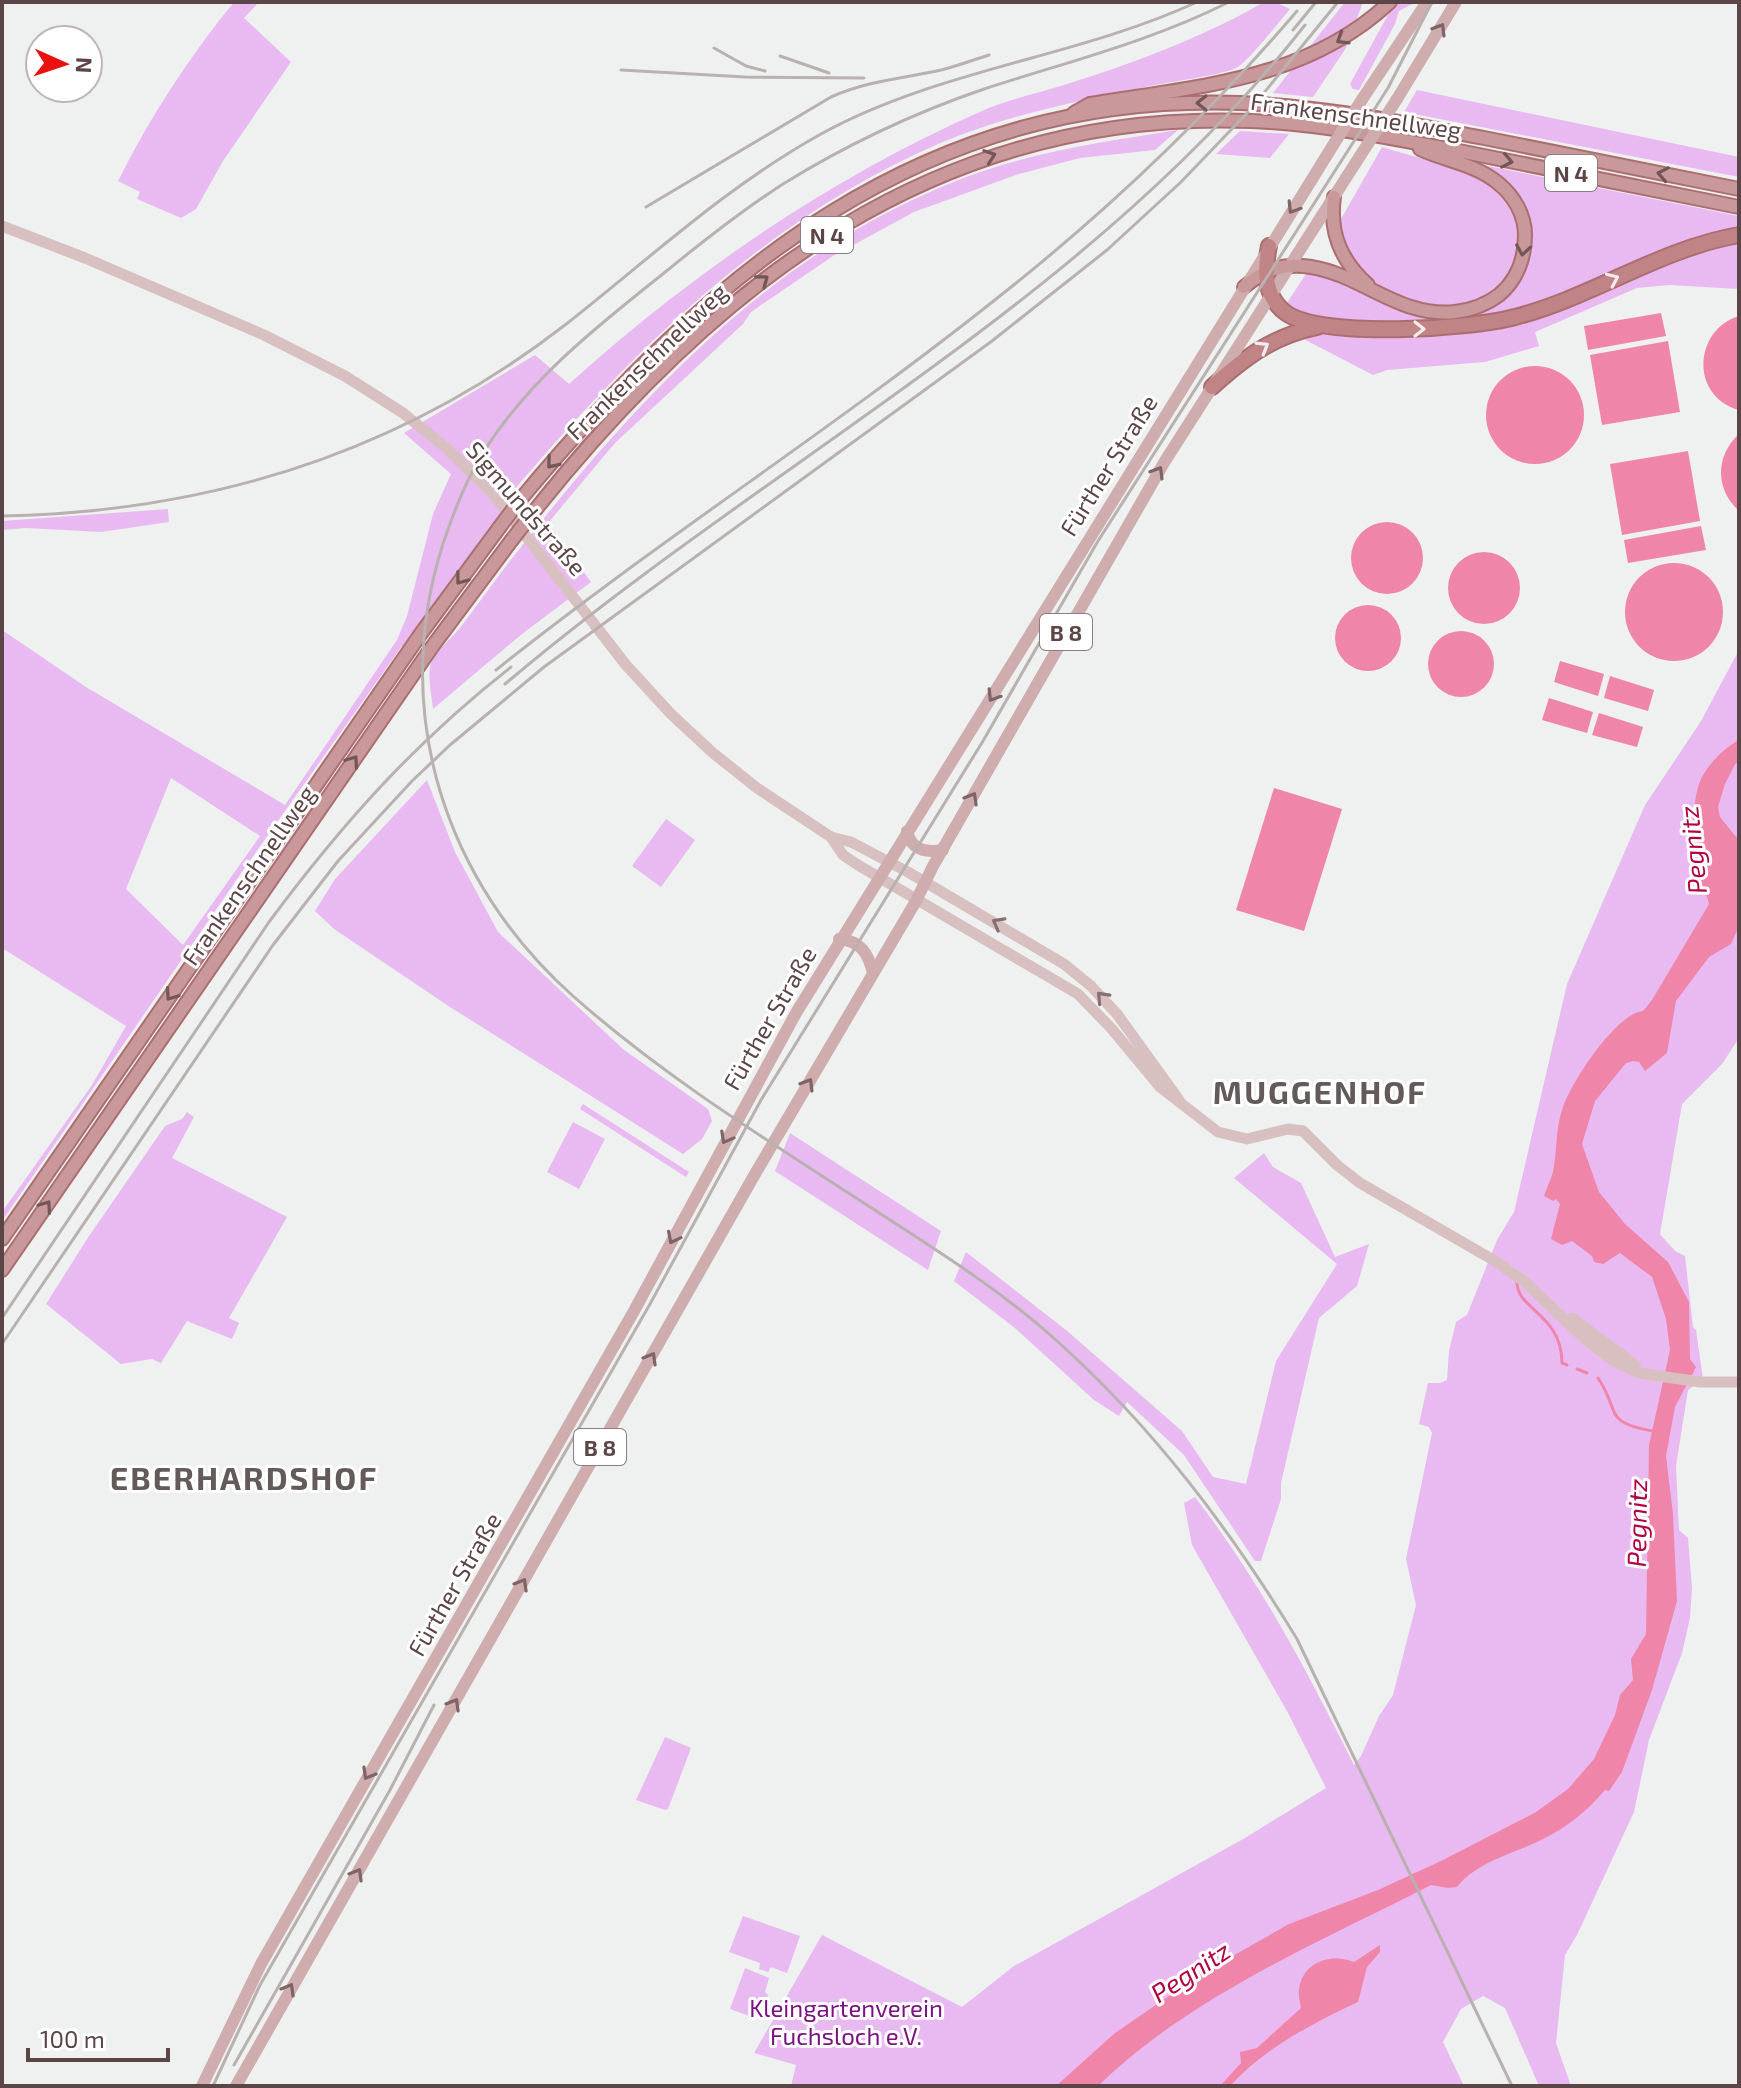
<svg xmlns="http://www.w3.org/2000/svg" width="1741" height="2088" viewBox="0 0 1741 2088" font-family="'Exo 2',sans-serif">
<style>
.green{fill:#e8baf1;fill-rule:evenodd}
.water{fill:#f085aa}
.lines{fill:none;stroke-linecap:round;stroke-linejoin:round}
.stream{stroke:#f085aa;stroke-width:3}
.trunk-casing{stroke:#ab6e70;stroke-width:16}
.motorway-casing{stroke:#ab6e70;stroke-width:18}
.secondary{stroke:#d8c0c0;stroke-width:11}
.primary{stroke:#cfacae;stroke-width:12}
.trunk{stroke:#c8989a;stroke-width:12}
.motorway{stroke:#c08386;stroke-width:14}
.rail{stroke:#b9b0b0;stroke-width:3}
.trunk-bridge-casing{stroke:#ab6e70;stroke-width:16;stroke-linecap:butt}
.primary-bridge{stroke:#cfacae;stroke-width:12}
.trunk-bridge{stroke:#c8989a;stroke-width:12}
.oneway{stroke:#7e6466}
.oneway2{stroke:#725658}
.oneway3{stroke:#f6eced}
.oneway4{stroke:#877071}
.labels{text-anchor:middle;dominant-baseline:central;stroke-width:6;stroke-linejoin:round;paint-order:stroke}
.shield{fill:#fff;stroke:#8d7d7e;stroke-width:2}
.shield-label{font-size:22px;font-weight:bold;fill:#5c4547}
.street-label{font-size:24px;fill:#5c4547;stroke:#fff}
.park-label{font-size:24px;fill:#7b1282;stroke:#fff}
.water-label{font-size:26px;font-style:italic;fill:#b00540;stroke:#fff}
.district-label{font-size:32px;font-weight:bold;letter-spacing:2px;fill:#635a5a;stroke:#fff}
</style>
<rect width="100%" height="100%" fill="#eef1ef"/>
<!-- green -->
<g class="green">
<path d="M234,2H259L244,18L291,62L223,161L196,209L181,218L137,199L140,192L118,181C150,117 189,57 234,2Z"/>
<path d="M1264,2H1275L1290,9C1279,22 1250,59 1238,67C1228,74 1170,82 1155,85C1081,101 1008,114 938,144C766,219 634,349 514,490L517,496L404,648L402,646L246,866L2,1221V1212L92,1085L126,1026L2,948V630L86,687L285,805L397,640L407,616L433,514L451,474L404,433L535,355L569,384C692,273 830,178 982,111C1006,100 1032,95 1057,87C1124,67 1204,37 1264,2ZM171,778L260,836L183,945L126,889Z"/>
<path d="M1345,2H1363L1346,48L1313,97L1273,93Z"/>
<path d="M1395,2H1416L1399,11L1395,24L1359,90L1353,89L1350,84Z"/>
<path d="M1417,90L1739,157V177L1404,112Z"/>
<path d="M1178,130L1155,150L1080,158L1019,174L914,212L833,256L751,312L743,324L615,443L548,523L591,582L522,634L433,709C432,696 426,673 432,661C439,648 454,636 463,624C484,596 503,569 525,542C650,383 792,235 989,169C1051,149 1114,140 1178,130Z"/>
<path d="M1240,131L1289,134L1270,158L1216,154Z"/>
<path d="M1382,147L1474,174C1575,240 1487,341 1394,295C1384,291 1375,286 1368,279C1353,263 1345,245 1337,226Z"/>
<path d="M1473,163L1739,216V228L1703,235L1552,300L1491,318L1424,324L1331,320L1314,318L1285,306L1308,271C1347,279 1395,319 1432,317C1448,316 1492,295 1510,289L1527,221Z"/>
<path d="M1739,242V289L1669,285L1637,288L1535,332L1539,346L1485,362L1387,370L1373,375L1298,336L1330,331L1447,333L1709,247Z"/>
<path d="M168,509L169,522L101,532L26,528L2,530V521Z"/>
<path d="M1739,650V1038L1722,1064L1682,1104L1660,1234L1675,1251L1685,1256L1693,1327L1696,1330L1703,1379L1688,1390L1676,1466L1679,1530L1688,1538L1692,1588L1690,1618L1682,1653L1649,1740L1634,1812L1577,1935L1565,1955L1556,2043L1571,2086H1539L1505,2008L1483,1996L1461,2009L1443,2042L1464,2086H791L796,2065L754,2053L822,1935L962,2007L1014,1966L1245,1838L1326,1788L1287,1711L1192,1545L1184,1503L1195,1497C1261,1583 1306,1669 1354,1765L1361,1756L1379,1716L1393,1695L1416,1605L1406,1559L1432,1433L1429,1427L1419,1424L1428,1383H1440L1447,1380L1449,1351L1456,1322L1467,1315L1497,1240L1514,1212L1567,984L1645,805L1701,721Z"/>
<path d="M427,780L455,852L498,932L624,1050L708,1109L712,1121L702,1139L683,1154L450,1007L334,929L315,911L335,879Z"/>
<path d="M666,819L695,840L661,887L632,866Z"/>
<path d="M583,1104L689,1172L686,1177L580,1109Z"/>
<path d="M187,1112L194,1117L172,1158L287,1217L229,1318L239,1323L232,1339L187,1321L161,1363L152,1359L121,1364L46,1304L87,1239L165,1126L182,1119Z"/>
<path d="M573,1122L605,1139L579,1189L547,1172Z"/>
<path d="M790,1133L941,1231L928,1270L775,1171Z"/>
<path d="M1264,1153L1273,1167L1301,1183L1335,1257L1369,1244L1357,1286L1319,1318L1281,1483V1499L1261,1561H1255L1184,1455L1127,1402L1119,1416L1094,1400L1016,1329L954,1281L966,1252L1066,1330L1182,1431L1213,1477L1246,1484L1276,1361L1337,1264L1234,1178Z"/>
<path d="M665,1737L691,1748L668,1809L665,1810L636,1800Z"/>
<path d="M743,1916L800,1936L787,1973L771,1967L768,1972L759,1969L760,1963L729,1952Z"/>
<path d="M745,1968L769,1978L765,1992L768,1995L765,2003L761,2004L755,2018L730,2009Z"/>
</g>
<!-- water -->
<g class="water">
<path d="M1661,313L1666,336L1588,350L1584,326Z"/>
<path d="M1739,316V410C1690,397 1693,330 1739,316Z"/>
<path d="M1668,341L1680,412L1602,425L1590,355Z"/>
<circle cx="1535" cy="415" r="49"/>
<path d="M1739,434V511C1715,489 1715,456 1739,434Z"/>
<path d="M1688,451L1700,521L1622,535L1610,464Z"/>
<circle cx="1387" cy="558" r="36"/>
<path d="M1701,526L1706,550L1628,563L1624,540Z"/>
<circle cx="1484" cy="588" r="36"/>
<circle cx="1674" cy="612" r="49"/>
<circle cx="1368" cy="638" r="33"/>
<circle cx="1461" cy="664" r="33"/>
<path d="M1560,661L1604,674L1598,696L1554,682Z"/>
<path d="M1610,676L1654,690L1648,711L1604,698Z"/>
<path d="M1549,698L1593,712L1587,733L1542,720Z"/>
<path d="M1599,713L1643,727L1637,747L1592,735Z"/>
<path d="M1739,740V762L1735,764L1725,784L1718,807L1720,817L1737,838L1739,926L1731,944L1709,957L1676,1001L1667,1053L1645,1071L1639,1062L1633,1061L1626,1063L1595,1101L1582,1144L1599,1192L1625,1224L1668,1262L1689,1302L1690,1359L1696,1367L1675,1407L1666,1456L1673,1514L1677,1601L1652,1690L1622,1772L1609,1791L1605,1790C1588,1810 1569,1826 1545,1838C1517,1853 1477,1861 1457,1887L1448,1888L1431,1885C1316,1944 1192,1995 1098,2086H1056L1115,2033L1201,1974L1289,1924L1378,1890L1441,1861L1536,1812L1568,1789L1594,1759L1615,1715L1620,1695L1633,1680L1631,1659L1646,1634L1649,1445L1670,1350L1666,1319L1652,1277L1620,1253L1603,1264L1594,1262L1592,1256L1572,1241L1562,1245L1551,1239L1560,1204L1556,1199L1553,1201L1544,1196C1547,1186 1553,1176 1554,1166C1557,1147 1556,1128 1562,1110C1569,1085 1616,1013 1643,1011L1652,1000L1709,904C1707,893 1700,886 1697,875C1691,852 1691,795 1703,775C1712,760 1725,748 1739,740Z"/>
<path d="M1274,788L1342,809L1304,931L1236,910Z"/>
<path d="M1380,1945V1952L1367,1967L1358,2002C1311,2024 1265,2048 1230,2086H1220L1241,2063L1240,2052L1257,2048L1301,2008C1300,2002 1298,1994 1299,1989C1303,1961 1332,1953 1354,1962Z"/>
</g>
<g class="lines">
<!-- stream -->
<g class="stream">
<path d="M1517,1283C1518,1310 1562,1315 1562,1363L1567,1365"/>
<path d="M1577,1369L1587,1373"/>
<path d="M1598,1378C1621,1412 1602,1422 1653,1431"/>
</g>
<defs>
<g id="trunk">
<path d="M1074,113L1090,104C1197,86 1306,81 1390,2"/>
<path d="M1334,197C1329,233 1341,261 1368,285"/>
<path d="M1244,287C1265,269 1284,263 1311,267C1362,275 1400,318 1455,312C1471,310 1486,305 1499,295C1517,280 1525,258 1525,235C1525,215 1514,196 1498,183C1475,164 1446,161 1420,149"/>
<path d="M520,500C711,270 924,92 1240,103C1323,106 1403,123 1484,138C1569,155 1654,172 1739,189"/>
<path d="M532,514C718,280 939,109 1251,121C1321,124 1391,138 1459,151C1553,169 1646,188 1739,207"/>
<path d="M2,1239L422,632L499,528"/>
<path d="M2,1270L432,647L511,541"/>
</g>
<g id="motorway">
<path d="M1269,246C1264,270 1264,297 1286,313C1322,339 1471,329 1515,317C1593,297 1659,249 1739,235"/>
<path d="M1212,387C1244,358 1273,336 1317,327"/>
</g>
</defs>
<!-- trunk casing -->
<use href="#trunk" class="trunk-casing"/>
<!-- motorway casing -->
<use href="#motorway" class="motorway-casing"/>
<!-- secondary -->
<g class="secondary">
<path d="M2,226L85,258L264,335L345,376L403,413L445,447L493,494L626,665L671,714L713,753L757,788L831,837L851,842L908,872L1064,964L1091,986L1117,1014L1179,1100"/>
<path d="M831,837L843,855L858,865L1078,994L1111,1028L1160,1087L1218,1132L1247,1139L1288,1129L1303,1131L1337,1165L1360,1183L1495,1261L1525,1282L1584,1338L1612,1360L1639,1373L1700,1382H1739"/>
<path d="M1572,1318L1635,1365"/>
</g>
<!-- primary -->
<g class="primary">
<path d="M1363,98L1427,2"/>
<path d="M1397,99L1456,2"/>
<path d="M907,831C911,850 925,853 943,850"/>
<path d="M839,939C861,941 868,953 873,973"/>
<path d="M202,2086L261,1964L634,1311L796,1013L1340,134"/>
<path d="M236,2086L755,1174L916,901L933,866L1165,461L1360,156"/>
</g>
<!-- trunk -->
<use href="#trunk" class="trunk"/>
<!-- motorway -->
<use href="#motorway" class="motorway"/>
<!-- rail -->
<g class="rail">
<path d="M1229,2C1152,41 1067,62 984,89C914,113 846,145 783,184C741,211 702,242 664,273C596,327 527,381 481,456C464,485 452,516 442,547C390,713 445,882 573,996C670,1082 780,1148 887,1218C946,1256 1005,1294 1057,1341C1154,1428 1230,1529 1297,1639L1512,2086"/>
<path d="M1293,30L1316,2"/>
<path d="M714,48L746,66L765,71"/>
<path d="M780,56L829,73"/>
<path d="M621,70L745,77L864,78"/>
<path d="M646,207L831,97C870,80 901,79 941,70C957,66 973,60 989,55"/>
<path d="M2,516C210,512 400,453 565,325C649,259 727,186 821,134C939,69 1076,58 1197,2"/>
<path d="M496,670C656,542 830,431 991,303C1102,216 1205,119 1297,11"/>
<path d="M505,684C768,461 1089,301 1305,25"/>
<path d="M2,1318L269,922C341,825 415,742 511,667"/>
<path d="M2,1344L273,945L338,861L412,781L450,745L544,667L992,341L1107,250L1181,182L1250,110L1338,2"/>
<path d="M234,2065L390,1790L434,1705"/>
<path d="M213,2086L260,1985L650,1304L761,1100L983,741L1098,541L1388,88L1432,2"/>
</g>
<defs>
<g id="trunk-bridge">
<path d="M499,528L520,500"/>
<path d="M511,541L532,514"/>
</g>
</defs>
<!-- trunk-bridge casing -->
<use href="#trunk-bridge" class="trunk-bridge-casing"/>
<!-- primary-bridge -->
<g class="primary-bridge">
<path d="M1340,134L1363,98"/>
<path d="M1360,156L1397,99"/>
</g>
<!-- trunk-bridge -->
<use href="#trunk-bridge" class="trunk-bridge"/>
</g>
<!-- one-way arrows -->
<defs><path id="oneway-chevron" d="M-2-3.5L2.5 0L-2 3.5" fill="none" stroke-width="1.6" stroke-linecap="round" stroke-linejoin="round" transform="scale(2)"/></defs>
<g class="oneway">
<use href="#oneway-chevron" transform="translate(1440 29) rotate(-59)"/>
<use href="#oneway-chevron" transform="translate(1293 208) rotate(122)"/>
<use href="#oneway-chevron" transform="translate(1158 472) rotate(-59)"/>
<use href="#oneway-chevron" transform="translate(993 696) rotate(122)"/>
<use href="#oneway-chevron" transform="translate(972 798) rotate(-60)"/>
<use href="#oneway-chevron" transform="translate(808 1084) rotate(-59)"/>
<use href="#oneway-chevron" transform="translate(726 1138) rotate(119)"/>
<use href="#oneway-chevron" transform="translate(673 1238) rotate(117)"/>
<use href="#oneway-chevron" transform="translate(651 1358) rotate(-60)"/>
<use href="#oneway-chevron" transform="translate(522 1584) rotate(-60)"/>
<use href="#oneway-chevron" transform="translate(454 1704) rotate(-60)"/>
<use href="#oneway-chevron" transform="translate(368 1774) rotate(120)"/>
<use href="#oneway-chevron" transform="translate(357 1874) rotate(-60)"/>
<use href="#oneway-chevron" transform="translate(289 1989) rotate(-60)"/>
</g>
<g class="oneway2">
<use href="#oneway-chevron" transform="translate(1342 39) rotate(148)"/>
<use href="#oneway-chevron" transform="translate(1202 103) rotate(180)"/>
<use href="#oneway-chevron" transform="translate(990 156) rotate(-19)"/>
<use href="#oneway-chevron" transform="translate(1507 161) rotate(11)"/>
<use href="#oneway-chevron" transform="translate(1663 174) rotate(-169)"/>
<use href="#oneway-chevron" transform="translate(1523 250) rotate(99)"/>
<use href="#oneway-chevron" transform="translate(763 280) rotate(-37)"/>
<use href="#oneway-chevron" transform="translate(552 463) rotate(130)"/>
<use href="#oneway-chevron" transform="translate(461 579) rotate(127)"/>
<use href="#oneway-chevron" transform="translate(353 761) rotate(-55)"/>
<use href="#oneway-chevron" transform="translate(171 995) rotate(125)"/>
<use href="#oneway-chevron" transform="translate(46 1206) rotate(-55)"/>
</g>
<g class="oneway3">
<use href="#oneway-chevron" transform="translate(1613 279) rotate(-24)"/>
<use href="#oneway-chevron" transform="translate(1419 329)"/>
<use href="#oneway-chevron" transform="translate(1263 347) rotate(-31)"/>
</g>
<g class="oneway4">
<use href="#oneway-chevron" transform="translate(998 923) rotate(-151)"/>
<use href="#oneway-chevron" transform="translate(1102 997) rotate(-133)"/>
</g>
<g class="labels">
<!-- shield labels -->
<g class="shield">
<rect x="1545" y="155" width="52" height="36" rx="6"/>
<rect x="801" y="217" width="52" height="36" rx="6"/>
<rect x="1040" y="614" width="52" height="36" rx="6"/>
<rect x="574" y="1429" width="52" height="36" rx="6"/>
</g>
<g class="shield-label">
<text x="1571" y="173">N 4</text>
<text x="827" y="235">N 4</text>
<text x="1066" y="632">B 8</text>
<text x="600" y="1447">B 8</text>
</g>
<!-- street labels -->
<g class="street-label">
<text transform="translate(1356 115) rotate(8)">Frankenschnellweg</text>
<text transform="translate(646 361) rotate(-44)">Frankenschnellweg</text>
<text transform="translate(1108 465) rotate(-58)">Fürther Straße</text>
<text transform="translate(527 508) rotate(49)">Sigmundstraße</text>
<text transform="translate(248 875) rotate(-55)">Frankenschnellweg</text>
<text transform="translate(769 1018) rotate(-60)">Fürther Straße</text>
<text transform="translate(454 1584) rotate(-60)">Fürther Straße</text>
</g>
<!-- park labels -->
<g class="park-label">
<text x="846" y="2007">Kleingartenverein<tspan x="846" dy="28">Fuchsloch e.V.</tspan></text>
</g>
<!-- water labels -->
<g class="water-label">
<text transform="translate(1692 850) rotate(-96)">Pegnitz</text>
<text transform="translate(1636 1523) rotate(-89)">Pegnitz</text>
<text transform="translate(1190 1971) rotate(-33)">Pegnitz</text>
</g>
<!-- district labels -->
<g class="district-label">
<text x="1320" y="1091">MUGGENHOF</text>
<text x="244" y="1477">EBERHARDSHOF</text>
</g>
</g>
<!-- border -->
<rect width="1741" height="2088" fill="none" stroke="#5c4547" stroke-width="8"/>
<!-- north arrow -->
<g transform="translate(64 64) rotate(93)"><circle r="38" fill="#ffffff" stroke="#beb5b5" stroke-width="2"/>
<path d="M0-6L14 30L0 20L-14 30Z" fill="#e91210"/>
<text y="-12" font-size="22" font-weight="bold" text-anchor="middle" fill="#5c4547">N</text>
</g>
<!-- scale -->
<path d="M28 2048v12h140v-12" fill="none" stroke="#5c4547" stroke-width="4"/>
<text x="40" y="2048" font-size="24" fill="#5c4547" stroke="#ffffff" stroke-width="6" paint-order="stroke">100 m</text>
</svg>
